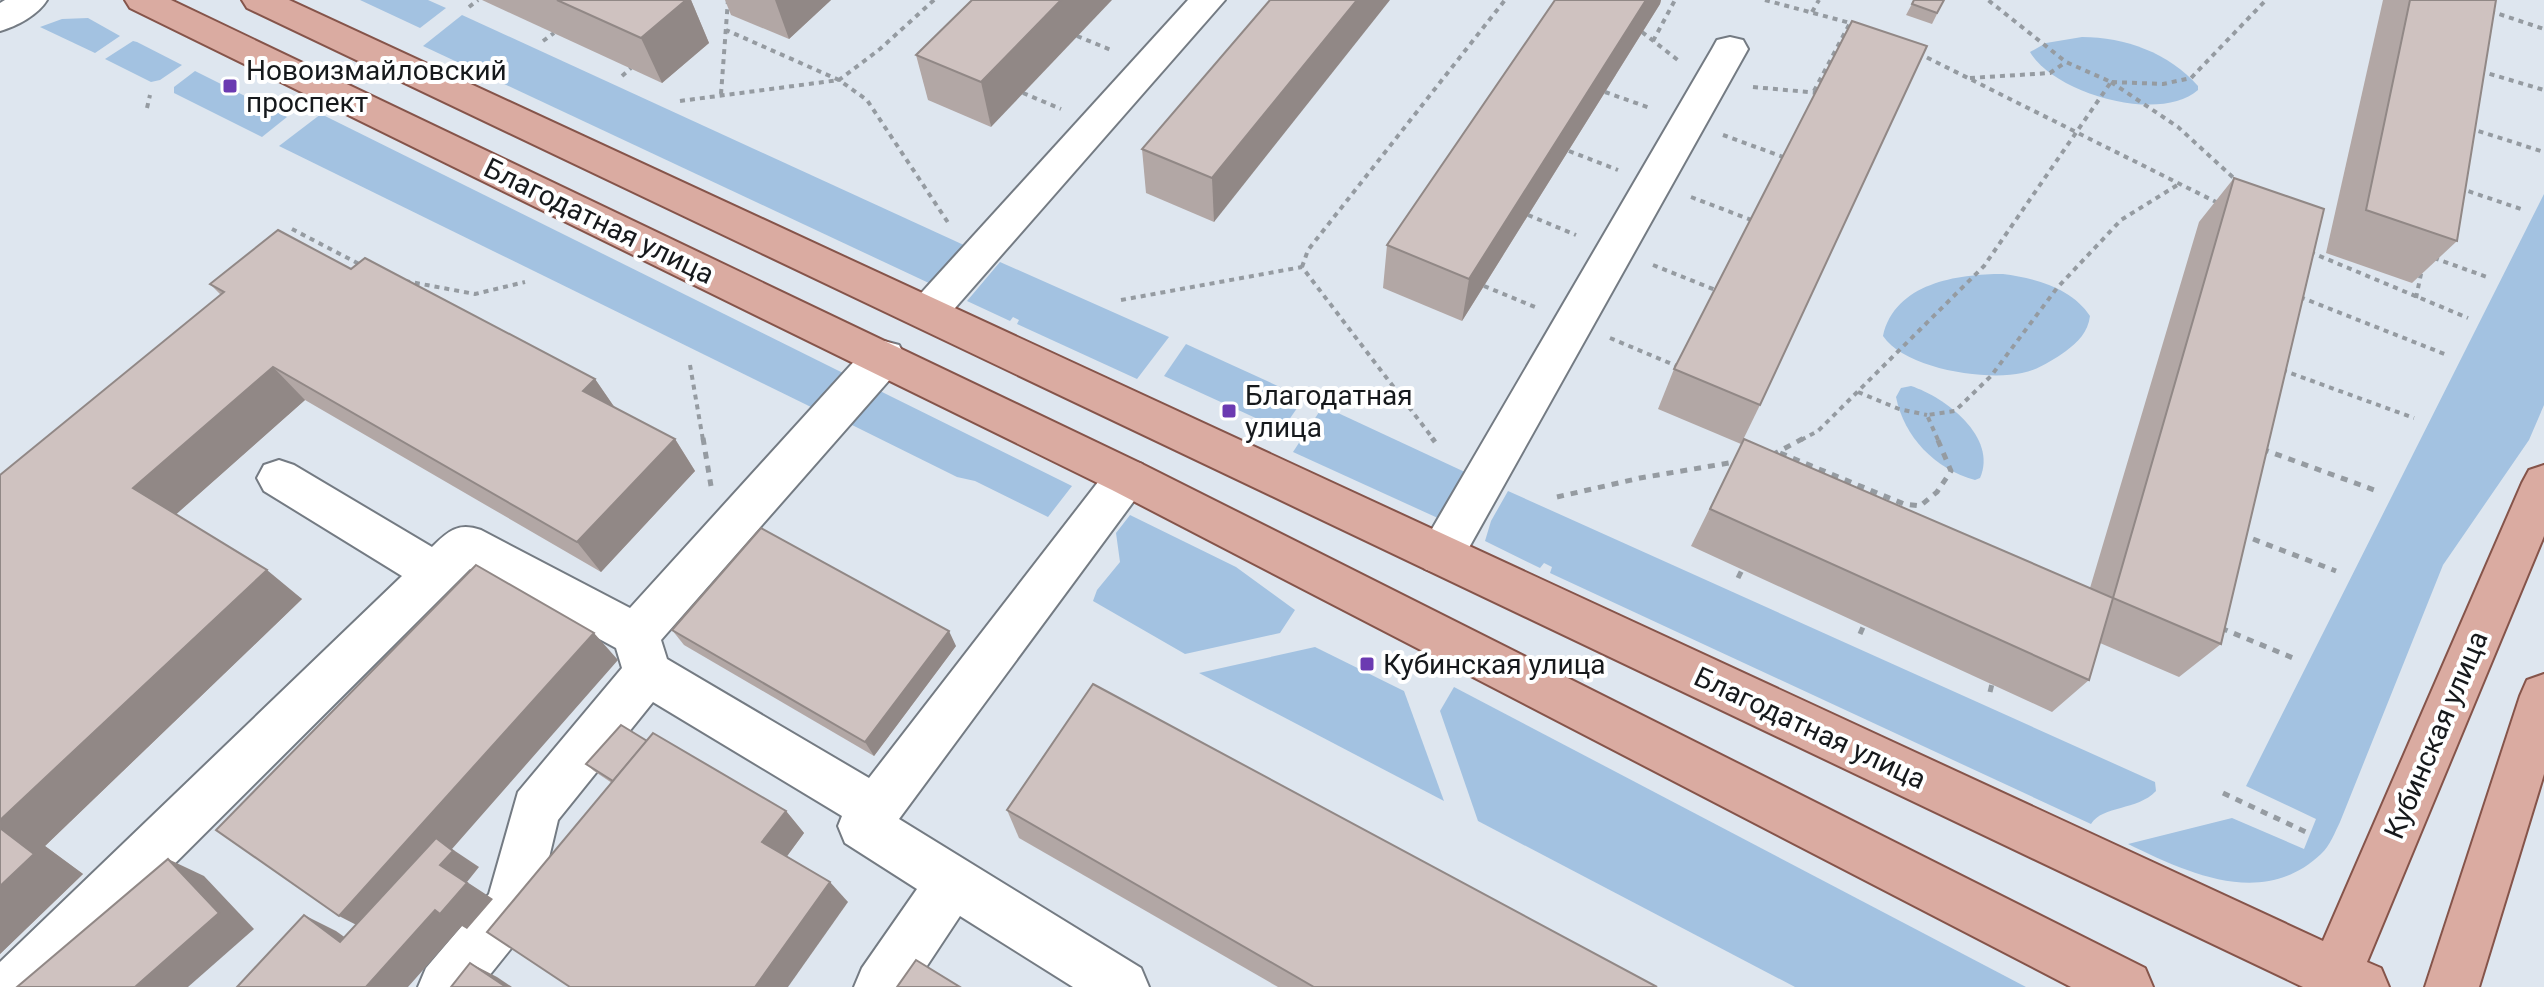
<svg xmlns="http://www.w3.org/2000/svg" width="2544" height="987" viewBox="0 0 2544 987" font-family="Roboto,sans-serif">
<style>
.green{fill:#a3c2e1}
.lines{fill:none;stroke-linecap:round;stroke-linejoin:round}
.minor-casing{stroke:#747b83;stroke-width:4}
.major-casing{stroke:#85544a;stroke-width:4}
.path-far1{stroke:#959ba1;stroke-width:4;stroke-dasharray:5 5;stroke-linecap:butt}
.path{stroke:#959ba1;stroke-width:5;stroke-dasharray:7 7;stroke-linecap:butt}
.minor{fill:#fff;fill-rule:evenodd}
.major{fill:#daaba1;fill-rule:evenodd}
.wall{fill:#b2a7a5}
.shaded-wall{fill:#918886}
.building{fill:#cfc2c0;stroke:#918886;stroke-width:2}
.poi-dot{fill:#6b3ab1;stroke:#fff;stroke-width:3}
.labels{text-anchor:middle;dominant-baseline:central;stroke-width:8;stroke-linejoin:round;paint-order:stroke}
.poi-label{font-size:28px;fill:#16191c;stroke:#fff;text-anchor:start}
.street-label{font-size:28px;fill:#16191c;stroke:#fff}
</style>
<rect width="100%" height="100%" fill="#dee6ef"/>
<!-- green -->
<g class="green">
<path d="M360,0H428L446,8L420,28Z"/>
<path d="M462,15L966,246L931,284L423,46Z"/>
<path d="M88,18L120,36L95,53L40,27L62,19Z"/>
<path d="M2082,37C2125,37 2169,53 2198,86V90C2160,124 2054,93 2030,52L2046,43Z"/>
<path d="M133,41L137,42L182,65L160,80L151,82L105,59Z"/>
<path d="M195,71L287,117L262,137L174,93V87Z"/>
<path d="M321,114L843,373L811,407L279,146Z"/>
<path d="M2544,194V405L2529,440L2443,565L2340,822C2335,832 2330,846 2321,854C2263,909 2188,873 2128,844L2232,818L2304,849L2316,819L2246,786Z"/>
<path d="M1000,262L1169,337L1137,379L1017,324L1019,320L1013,317L1010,321L967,301Z"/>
<path d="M2003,274C2035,278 2072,288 2090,316C2088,332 2078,342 2066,351C2053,360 2038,370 2022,373C1986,381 1905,369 1883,336C1895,283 1957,274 2003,274Z"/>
<path d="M1186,344L1304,398L1282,430L1164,376Z"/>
<path d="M1911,386C1945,397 1998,437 1980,478L1975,480C1935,469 1904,437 1896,397L1901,388Z"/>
<path d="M880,391L1072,486L1048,517L975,481L957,477L850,424Z"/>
<path d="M1323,406L1467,473L1440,519L1293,452Z"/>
<path d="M1508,491L2155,782L2156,791C2137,811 2103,805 2091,824L1550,573L1552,567L1544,563L1540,568L1485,541L1491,521Z"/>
<path d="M1130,515L1236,567L1295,610L1280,633L1185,654L1093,601L1097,590L1120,562L1116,533Z"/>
<path d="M1315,647L1404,691L1444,801L1199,673Z"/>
<path d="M1454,687L2026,987H1795L1478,821L1440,711Z"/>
</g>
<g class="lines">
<defs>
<g id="minor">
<path d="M5,0H47C38,15 17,26 0,31V3Z"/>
<path d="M1188,0H1225L941,324L927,329L913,324L907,313L913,302Z"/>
<path d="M1730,37L1743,40L1748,49L1457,569L1441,575L1425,569L1418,555L1425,541L1712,49L1717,40Z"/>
<path d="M884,341L899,345L905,357L899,369L661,640L667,659L869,778L1112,464L1127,459L1142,464L1149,477L1142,490L899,819L1141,968L1149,987H1073L960,916L913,987H854L862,968L917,889L845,843L838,826L842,816L653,702L558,820L537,908L529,926L480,987H418L426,968L489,894L518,792L622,668L616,648L470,569L51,987H0V962L402,576L264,491L257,478L264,465L279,460L294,465L432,547C448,531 458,522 481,530L630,608L869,345Z"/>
</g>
<g id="major">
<path d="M125,0H171L1142,464L2145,968L2153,987H2071L1112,490L130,8Z"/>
<path d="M242,0H289L2323,941L2522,483L2529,470L2544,465V536L2367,962L2381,968L2389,987H2303L247,8Z"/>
<path d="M2544,674V774L2479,987H2425L2520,696L2527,680Z"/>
</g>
</defs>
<!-- minor casing -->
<use href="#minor" class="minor-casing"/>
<!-- major casing -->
<use href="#major" class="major-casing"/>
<!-- path-far1 -->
<g class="path-far1">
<path d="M934,0L880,49L839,80L867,100L949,224"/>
<path d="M1765,0L1854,24"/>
<path d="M469,7L478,0"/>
<path d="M2490,11L2544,29"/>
<path d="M1812,12L1819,0"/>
<path d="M1642,32L1679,61"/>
<path d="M1077,36L1111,50"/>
<path d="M543,41L554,33"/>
<path d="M1653,41L1675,0"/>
<path d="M1918,53L2220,204"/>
<path d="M2480,71L2544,90"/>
<path d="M622,76L631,68"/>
<path d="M1970,78L2050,73L2066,62"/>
<path d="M2111,82L2178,127L2237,181"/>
<path d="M2112,82L2163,84L2191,78L2266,0"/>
<path d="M1753,87L1819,93"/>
<path d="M1814,91L1850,23"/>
<path d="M1605,92L1650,108"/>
<path d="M1023,93L1061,109"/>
<path d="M721,94L728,0"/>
<path d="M680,101L839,80L726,30"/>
<path d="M147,108L150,95"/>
<path d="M2469,128L2544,152"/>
<path d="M1723,135L1786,158"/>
<path d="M1569,151L1618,170"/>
<path d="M2459,188L2521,209"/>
<path d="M1691,197L1754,221"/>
<path d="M1528,215L1576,235"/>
<path d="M292,229L363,266"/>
<path d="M2310,252L2468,318"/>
<path d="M2434,258L2487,277"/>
<path d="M1653,265L1718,291"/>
<path d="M1302,267L1308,250L1505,0"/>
<path d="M405,281L475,294L525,282"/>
<path d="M1484,286L1535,307"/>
<path d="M2300,297L2447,355"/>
<path d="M2416,298L2422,269"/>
<path d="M1121,300L1302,267L1434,440"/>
<path d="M1610,338L1679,367"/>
<path d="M690,365L703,440"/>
<path d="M2282,370L2414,418"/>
<path d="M1858,392L1899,409L1927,415"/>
<path d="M1801,440L1818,431L1984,266L2111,82L2066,62L1988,0"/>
<path d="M1938,440L1927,415L1955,411L1991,376L2057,288L2121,220L2179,184"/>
</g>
<!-- path -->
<g class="path">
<path d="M703,438L711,486"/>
<path d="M1432,438L1435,442"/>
<path d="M2262,449L2377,491"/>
<path d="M1780,453L1904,504L1920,506L1937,492L1951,471L1937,438"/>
<path d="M1772,455L1804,438"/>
<path d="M1557,497L1640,478L1735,462"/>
<path d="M2240,534L2336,571"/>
<path d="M1738,578L1742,570"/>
<path d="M2221,628L2293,658"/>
<path d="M1860,634L1864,625"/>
<path d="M1990,692L1992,684"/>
<path d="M2223,793L2310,834"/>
</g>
<!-- minor -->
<use href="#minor" class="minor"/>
<!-- major -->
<use href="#major" class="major"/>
</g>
<!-- wall -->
<g class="wall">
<path d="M482,0H691L709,43L662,83Z"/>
<path d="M725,0H831L789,39L731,15Z"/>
<path d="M972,0L991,127L928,100L916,55Z"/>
<path d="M1270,0L1214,222L1146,193L1142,149Z"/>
<path d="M1555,0H1661L1660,4L1462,321L1383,288L1387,245Z"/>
<path d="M1914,0H1944L1932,24L1906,15Z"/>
<path d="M2383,0H2496L2457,241L2412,283L2326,253Z"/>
<path d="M2234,178L2221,644L2179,677L2100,643L2089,680L2052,712L1691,546L1744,439L2090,588L2199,222Z"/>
<path d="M351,269L595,379L615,408L675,439L695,471L601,572L305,400L176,514L302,599L45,846L83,874L0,954V475L221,295L210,284Z"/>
<path d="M1674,369L1760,405L1741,444L1658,409Z"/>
<path d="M672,630L956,646L874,756L684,645Z"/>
<path d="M647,741L786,811L804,833L787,856L848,902L612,783L594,771L586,764Z"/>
<path d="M1007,810L1657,987H1278L1019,838Z"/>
</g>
<!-- shaded-wall -->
<g class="shaded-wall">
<path d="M686,0H691L709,43L662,83L641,38Z"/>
<path d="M775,0H831L789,39Z"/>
<path d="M1061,0H1112L991,127L981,82Z"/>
<path d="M1357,0H1390L1214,222L1212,178Z"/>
<path d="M1646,0H1661L1660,4L1462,321L1469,279Z"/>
<path d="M273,367L305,400L172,518L133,488Z"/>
<path d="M595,379L617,411L583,391Z"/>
<path d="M675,439L695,471L601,572L577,542Z"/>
<path d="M267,570L302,599L45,846L83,874L0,954V820Z"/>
<path d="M949,631L956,646L874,756L865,742Z"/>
<path d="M594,633L618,660L452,849L479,867L467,882L493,899L467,929L462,926L408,987H366L376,935L339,916Z"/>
<path d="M786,811L804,833L782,863L762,842Z"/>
<path d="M168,859L204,876L254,929L188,987H135Z"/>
<path d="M830,882L848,902L788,987H755Z"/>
<path d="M304,915L336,931L371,956L340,942Z"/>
<path d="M470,963L497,977L512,987H506Z"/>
</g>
<!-- building -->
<g class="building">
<path d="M557,0H686L641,38Z"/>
<path d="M972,0H1061L981,82L916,55Z"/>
<path d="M1270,0H1357L1212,178L1142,149Z"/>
<path d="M1555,0H1646L1469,279L1387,245Z"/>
<path d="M1914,0H1944L1937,13L1912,4Z"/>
<path d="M2410,0H2496L2457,241L2366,210Z"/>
<path d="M1852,21L1927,46L1760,405L1674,369Z"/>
<path d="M2234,178L2324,209L2221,644L2113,598Z"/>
<path d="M278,230L351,269L365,258L595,379L583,391L675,439L577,542L273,367L133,488L267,570L0,820V475L224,292L210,284Z"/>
<path d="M1744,439L2113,598L2089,680L1710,509Z"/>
<path d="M761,528L949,631L865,742L672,630Z"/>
<path d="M476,565L594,633L339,916L216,830Z"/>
<path d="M1093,684L1657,987H1314L1007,810Z"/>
<path d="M621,725L647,741L613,781L586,764Z"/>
<path d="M653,733L786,811L762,842L830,882L755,987H570L487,932Z"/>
<path d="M0,828L34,854L0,886Z"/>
<path d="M436,838L453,851L440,865L467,883L440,914L435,910L366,987H237L304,915L340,942Z"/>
<path d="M168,859L219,913L135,987H17Z"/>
<path d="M916,960L960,987H897Z"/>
<path d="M470,963L506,987H451Z"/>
</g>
<!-- markers -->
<g class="poi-dot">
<rect x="222" y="78" width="16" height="16" rx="4"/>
<rect x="1221" y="403" width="16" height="16" rx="4"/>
<rect x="1359" y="656" width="16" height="16" rx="4"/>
</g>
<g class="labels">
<!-- poi labels -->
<g class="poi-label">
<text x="246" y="70">Новоизмайловский<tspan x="246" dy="32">проспект</tspan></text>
<text x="1245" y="395">Благодатная<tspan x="1245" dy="32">улица</tspan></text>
<text x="1383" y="664">Кубинская улица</text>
</g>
<!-- street labels -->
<g class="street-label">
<text transform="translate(599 221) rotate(26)">Благодатная улица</text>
<text transform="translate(1810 728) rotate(25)">Благодатная улица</text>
<text transform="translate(2436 735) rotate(-67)">Кубинская улица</text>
</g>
</g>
</svg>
